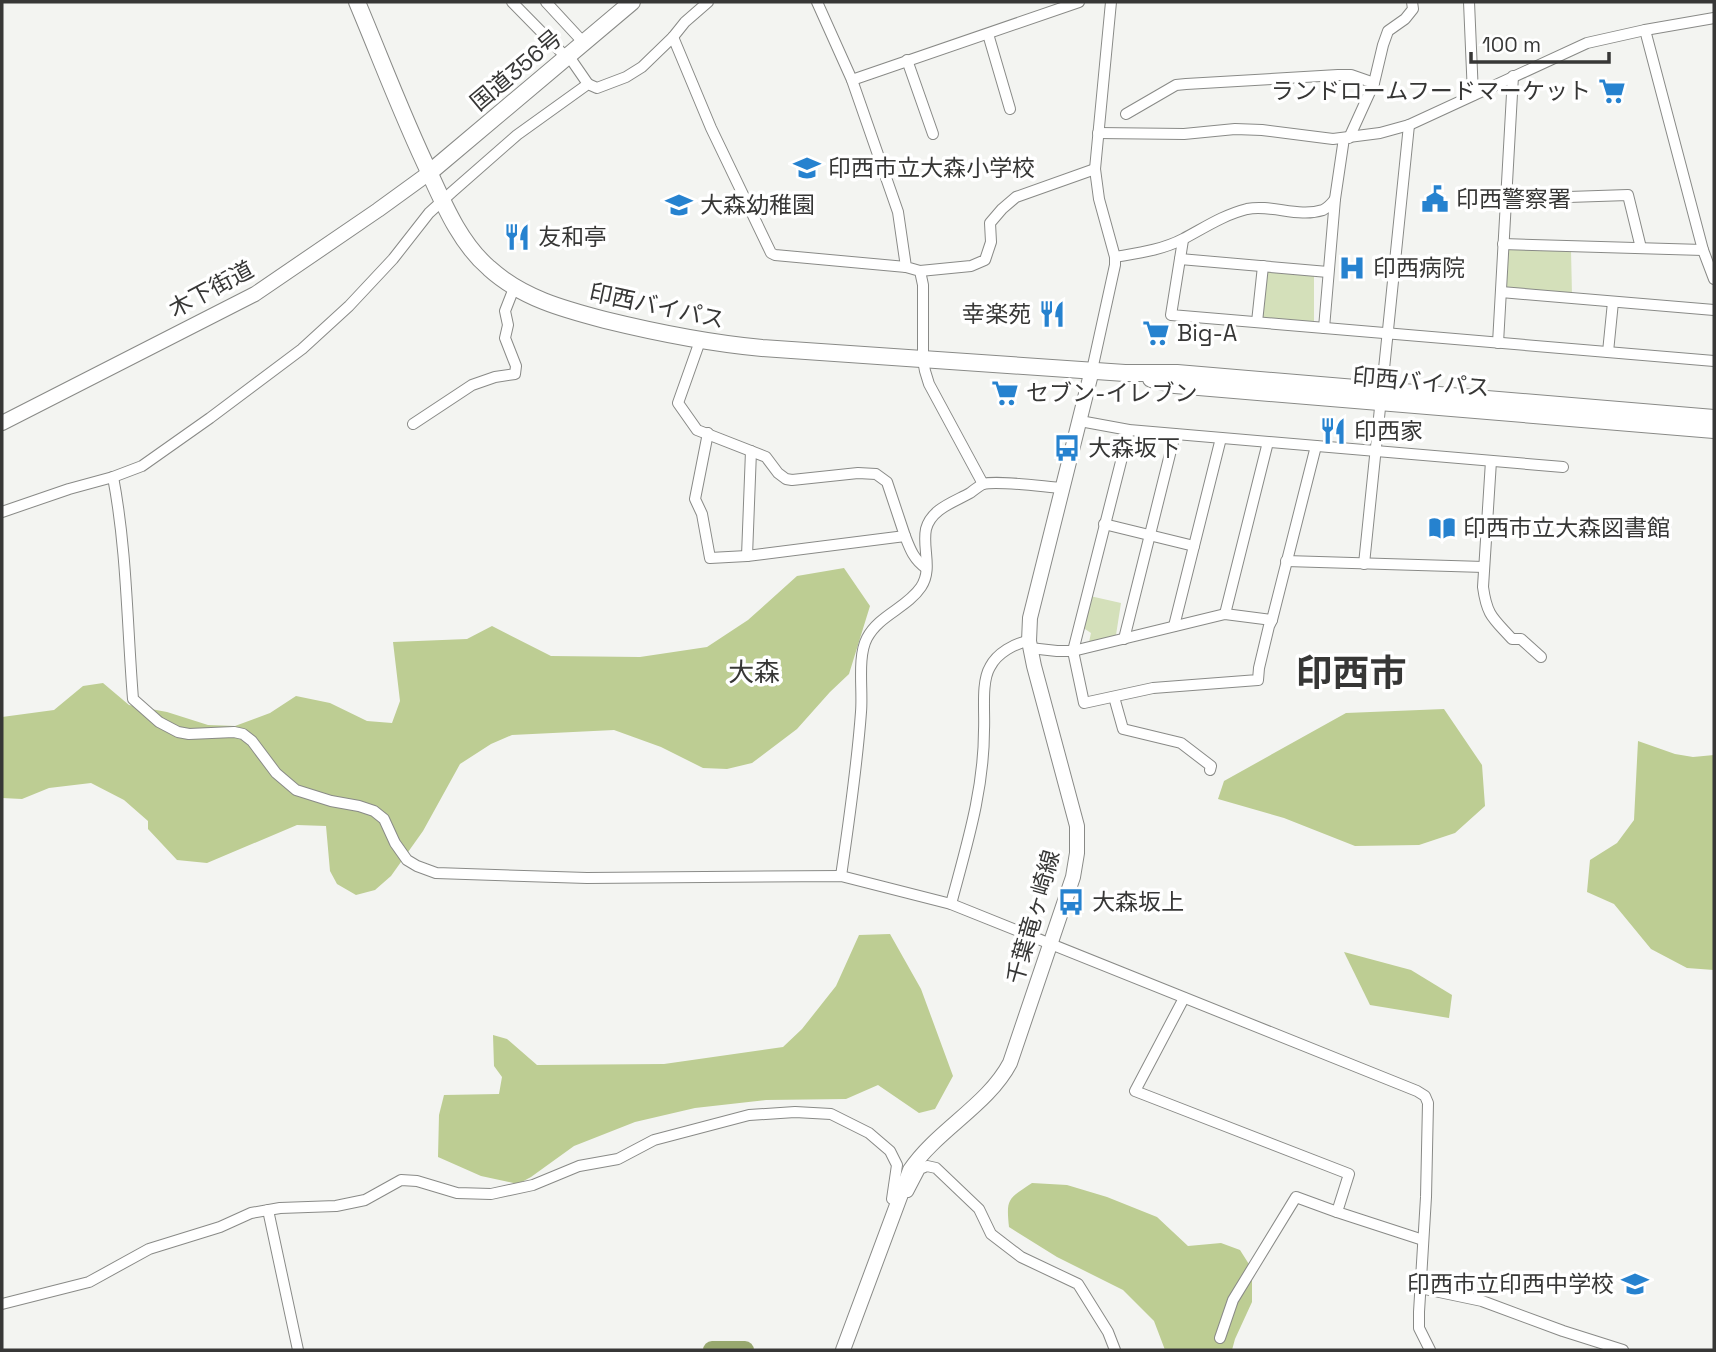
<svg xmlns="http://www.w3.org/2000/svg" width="1716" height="1352" viewBox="0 0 1716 1352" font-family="'Space Grotesk','Noto Sans JP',sans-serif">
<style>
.green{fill:#d4e0ba}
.forest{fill:#bdcd93}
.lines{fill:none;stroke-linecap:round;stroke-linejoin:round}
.river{stroke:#98a86f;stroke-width:18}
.minor-casing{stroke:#898a87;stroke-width:12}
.major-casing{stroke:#898a87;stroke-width:16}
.highway-casing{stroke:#898a87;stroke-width:18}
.minor{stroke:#fff;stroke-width:10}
.major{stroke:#fff;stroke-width:14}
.highway{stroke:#fff;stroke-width:16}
.labels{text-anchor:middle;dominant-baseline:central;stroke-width:7;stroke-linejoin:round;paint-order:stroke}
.street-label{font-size:23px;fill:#373736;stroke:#fff}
.poi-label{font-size:23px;fill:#373736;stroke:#fff;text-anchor:start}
.quarter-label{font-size:26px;fill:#373736;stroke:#fff}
.town-label{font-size:37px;font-weight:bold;fill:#373736;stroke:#fff}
</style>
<rect width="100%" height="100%" fill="#f3f4f1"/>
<!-- green -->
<g class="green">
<path d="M1506,248L1571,250L1572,295L1502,289Z"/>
<path d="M1266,271L1314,276V325L1260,320Z"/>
<path d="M1090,596L1121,603L1116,635L1089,642L1091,633L1082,627Z"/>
</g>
<!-- forest -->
<g class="forest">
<path d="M844,568L870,606L849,674L830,692L797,729L752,763L727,769L703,768L661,747L614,730L512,735L491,744L460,764L423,831L391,876L375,890L356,895L337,884L330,871L326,826L297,825L207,863L177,860L148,829V821L124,800L91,783L49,788L22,799L2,798V717L54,710L83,686L103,683L129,705L167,712L208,725L235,726L270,713L296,696L330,703L367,721L392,723L400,701L393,642L467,639L492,626L551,656L640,657L707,647L748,620L797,576Z"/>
<path d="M1444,709L1482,765L1485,806L1455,833L1419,845L1355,846L1284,818L1218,799L1224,781L1346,713Z"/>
<path d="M1638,741L1675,754L1693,757L1714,755V970L1687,968L1651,949L1614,904L1587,892L1590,860L1617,843L1634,820Z"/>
<path d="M890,934L921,989L953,1076L935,1109L919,1113L878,1085L846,1099L766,1100L695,1108L635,1122L574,1146L531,1177L518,1184L481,1176L438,1157L439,1115L444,1095L499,1094L502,1077L494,1066L493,1035L507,1039L537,1065L664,1064L783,1047L802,1029L836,986L859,935Z"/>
<path d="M1344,952L1411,970L1452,995L1449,1018L1370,1005Z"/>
<path d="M1032,1183L1067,1185L1107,1197L1157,1217L1188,1246L1221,1243L1240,1250L1252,1269V1302L1235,1339L1232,1350H1165L1154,1321L1123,1290L1057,1257L1009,1227C1006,1198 1008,1199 1032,1183Z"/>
</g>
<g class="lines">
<!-- river -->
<path class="river" d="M712,1350H745"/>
<defs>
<g id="minor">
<path d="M512,2L566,57"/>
<path d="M546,2L583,42"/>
<path d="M817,2L852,80L898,212L906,267L920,271L923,285V360L925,371L929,384L983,484"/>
<path d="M1469,2L1473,95"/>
<path d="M1645,30L1703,250L1714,279"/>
<path d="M988,34L1010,109"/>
<path d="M673,37L711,128L771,253L775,255L906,267"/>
<path d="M568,55L588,84"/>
<path d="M907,60L933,134"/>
<path d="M852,80L1079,2"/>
<path d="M1126,114L1176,85L1186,84L1338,75H1351L1374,83"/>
<path d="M1098,133L1184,134L1235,129L1262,130L1333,139L1380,133L1409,125L1587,43L1645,30L1714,18"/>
<path d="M1349,138L1374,83L1383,45L1388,31L1405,19L1413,9L1412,2"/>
<path d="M1506,199L1628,195L1641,248"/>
<path d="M1183,240L1171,315L1714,361"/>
<path d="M1503,244L1703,250"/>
<path d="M1115,257C1138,253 1162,250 1183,239C1204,228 1223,215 1247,209C1272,204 1298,218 1323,210C1327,208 1332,203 1335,199"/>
<path d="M1180,259L1328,272"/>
<path d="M920,271L971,266L985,260L991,242L990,223L1002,209L1016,197L1095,169"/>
<path d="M1501,292L1714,310"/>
<path d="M1257,322L1263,266"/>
<path d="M1324,328L1335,199L1344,138"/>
<path d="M700,341L678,403L697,430L766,457L778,473L786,479L792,480L858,473L876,474L887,482L905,536"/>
<path d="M1498,343L1513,76"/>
<path d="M1608,352L1613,302"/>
<path d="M1092,370L1115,265V257L1099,199L1095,169L1111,2"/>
<path d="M1080,421L1129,430L1563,467"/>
<path d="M413,424L472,385L495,377L515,374L516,366L505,338L508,325L505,311L514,288"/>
<path d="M1129,430L1073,651L1084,703L1153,688L1258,680L1259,668L1269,626L1272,620L1316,446"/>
<path d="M708,433L695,499L702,514L710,558L747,556L905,536C910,549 914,560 926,568"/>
<path d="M1491,461L1483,587C1487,616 1493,618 1512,639H1521L1541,657"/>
<path d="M113,477C127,550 127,625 133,699L159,722L178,732L189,734L234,732L243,734L252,741L276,773L296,790L331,801L359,806L374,811L384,819L395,843L407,860L417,866L436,873L587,878L841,876L951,904L1417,1091L1425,1096L1428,1103L1426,1197L1419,1312V1328L1430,1350"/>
<path d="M2,512L69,489L113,477L142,466L210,418L302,349L349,306L393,259L429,213L452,192L517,135L588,84L597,88L626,77L642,67L673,37L685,22L708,2"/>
<path d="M1104,524L1194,546"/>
<path d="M747,556L751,451"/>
<path d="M1286,561L1484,567"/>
<path d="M1364,564L1409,125"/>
<path d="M1225,614L1268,442"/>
<path d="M1174,626L1221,438"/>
<path d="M1124,639L1175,434"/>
<path d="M1030,648L1057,651H1073L1225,614L1272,620"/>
<path d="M1114,697L1123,729L1181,743L1211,766L1210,770"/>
<path d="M841,876C849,821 857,767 861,712C863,690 857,657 867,638C879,615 907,608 921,587C933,569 922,548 926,529C931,509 954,502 970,493C974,490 979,486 983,484C997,480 1046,487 1063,488"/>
<path d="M951,904C966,847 984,791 984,730C985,712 981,682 990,667C997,653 1015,643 1029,641"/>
<path d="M1184,998L1135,1091L1349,1174L1337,1212L1423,1240"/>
<path d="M268,1210L298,1350"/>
<path d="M1420,1288L1482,1301L1563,1331L1623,1350"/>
<path d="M2,1304L89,1282L149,1249L220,1227L251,1213L280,1208L336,1206L365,1200L401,1180L417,1181L457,1193L491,1194L533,1185L579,1166L618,1159L654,1140L749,1115L795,1112L831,1114L869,1133L890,1151L897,1165L892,1199H893L901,1192L906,1191L908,1192L920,1169L927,1166L936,1168L979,1209L991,1234L1021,1257L1078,1284L1108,1332L1115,1350"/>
<path d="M1220,1338L1233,1300L1296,1197L1337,1212"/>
</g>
<g id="major">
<path d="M2,423L255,294L378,210L429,173"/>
<path d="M843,1350L910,1170C937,1130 988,1105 1010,1063L1073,877L1077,853V826L1034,666L1029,641L1030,618L1092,370"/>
</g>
<g id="highway">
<path d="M357,2C381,59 403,118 430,174C445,207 461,244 489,268C522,298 563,309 605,320C658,333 708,343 762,348L1125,373H1177L1714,418"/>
<path d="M429,173L632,2"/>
<path d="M1151,379L1175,385L1714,430"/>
</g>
</defs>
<!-- minor casing -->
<use href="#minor" class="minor-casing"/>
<!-- major casing -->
<use href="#major" class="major-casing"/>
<!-- highway casing -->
<use href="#highway" class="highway-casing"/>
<!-- minor -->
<use href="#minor" class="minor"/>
<!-- major -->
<use href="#major" class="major"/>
<!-- highway -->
<use href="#highway" class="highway"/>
</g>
<!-- icons -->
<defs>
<symbol id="supermarket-bare" viewBox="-9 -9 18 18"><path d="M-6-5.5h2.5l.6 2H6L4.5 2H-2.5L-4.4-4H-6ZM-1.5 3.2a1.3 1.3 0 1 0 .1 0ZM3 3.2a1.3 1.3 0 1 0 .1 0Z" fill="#2682cf" stroke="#fff" stroke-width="2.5" paint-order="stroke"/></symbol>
<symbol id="school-bare" viewBox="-9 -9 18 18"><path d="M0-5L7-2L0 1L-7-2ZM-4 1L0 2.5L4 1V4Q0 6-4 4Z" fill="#2682cf" stroke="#fff" stroke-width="2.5" paint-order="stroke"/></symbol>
<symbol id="civic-bare" viewBox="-9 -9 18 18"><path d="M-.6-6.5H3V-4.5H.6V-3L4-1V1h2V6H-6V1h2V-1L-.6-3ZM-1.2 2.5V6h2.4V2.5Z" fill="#2682cf" stroke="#fff" stroke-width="2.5" paint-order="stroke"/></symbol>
<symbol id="restaurant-bare" viewBox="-9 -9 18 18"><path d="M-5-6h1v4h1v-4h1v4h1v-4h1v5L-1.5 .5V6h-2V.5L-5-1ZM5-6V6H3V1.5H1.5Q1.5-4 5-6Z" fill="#2682cf" stroke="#fff" stroke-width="2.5" paint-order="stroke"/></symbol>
<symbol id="hospital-bare" viewBox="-9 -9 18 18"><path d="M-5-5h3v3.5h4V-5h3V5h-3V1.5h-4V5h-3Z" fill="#2682cf" stroke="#fff" stroke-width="2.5" paint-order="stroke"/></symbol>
<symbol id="bus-bare" viewBox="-9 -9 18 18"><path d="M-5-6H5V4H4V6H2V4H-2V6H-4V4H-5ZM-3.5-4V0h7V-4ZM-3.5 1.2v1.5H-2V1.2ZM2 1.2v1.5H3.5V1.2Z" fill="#2682cf" stroke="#fff" stroke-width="2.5" paint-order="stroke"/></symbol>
<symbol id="library-bare" viewBox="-9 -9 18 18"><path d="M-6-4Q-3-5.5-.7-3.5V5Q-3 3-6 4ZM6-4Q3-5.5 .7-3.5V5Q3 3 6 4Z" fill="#2682cf" stroke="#fff" stroke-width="2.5" paint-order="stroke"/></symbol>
</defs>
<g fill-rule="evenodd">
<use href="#supermarket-bare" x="1593" y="72" width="38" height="38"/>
<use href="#school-bare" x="788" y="149" width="38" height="38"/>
<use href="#civic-bare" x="1416" y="180" width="38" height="38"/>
<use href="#school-bare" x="660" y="186" width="38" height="38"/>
<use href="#restaurant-bare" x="498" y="218" width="38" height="38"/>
<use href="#hospital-bare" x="1333" y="249" width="38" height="38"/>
<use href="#restaurant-bare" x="1033" y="295" width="38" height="38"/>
<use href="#supermarket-bare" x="1137" y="314" width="38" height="38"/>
<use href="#supermarket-bare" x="986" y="374" width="38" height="38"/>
<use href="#restaurant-bare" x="1314" y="412" width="38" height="38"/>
<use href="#bus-bare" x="1048" y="429" width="38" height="38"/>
<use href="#library-bare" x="1423" y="509" width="38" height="38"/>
<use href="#bus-bare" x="1052" y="883" width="38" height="38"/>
<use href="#school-bare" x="1616" y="1265" width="38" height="38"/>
</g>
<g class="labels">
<!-- street labels -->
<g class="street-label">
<text transform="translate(516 70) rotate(-40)">国道356号</text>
<text transform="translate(211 289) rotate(-28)">木下街道</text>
<text transform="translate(657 306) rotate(12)">印西バイパス</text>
<text transform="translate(1421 382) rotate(5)">印西バイパス</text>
<text transform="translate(1033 917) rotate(-74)">千葉竜ヶ崎線</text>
</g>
<!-- poi labels -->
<g class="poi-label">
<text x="1591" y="91" text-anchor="end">ランドロームフードマーケット</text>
<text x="828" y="168">印西市立大森小学校</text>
<text x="1456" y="199">印西警察署</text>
<text x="700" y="205">大森幼稚園</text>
<text x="538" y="237">友和亭</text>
<text x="1373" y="268">印西病院</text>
<text x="1031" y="314" text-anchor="end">幸楽苑</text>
<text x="1177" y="333">Big-A</text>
<text x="1026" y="393">セブン-イレブン</text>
<text x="1354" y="431">印西家</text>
<text x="1088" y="448">大森坂下</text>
<text x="1463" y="528">印西市立大森図書館</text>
<text x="1092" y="902">大森坂上</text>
<text x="1614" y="1284" text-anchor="end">印西市立印西中学校</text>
</g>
<!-- quarter labels -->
<g class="quarter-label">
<text x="754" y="672">大森</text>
</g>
<!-- town labels -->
<g class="town-label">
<text x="1351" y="673">印西市</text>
</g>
</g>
<!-- border -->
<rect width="1716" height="1352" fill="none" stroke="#373736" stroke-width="7"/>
<!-- scale -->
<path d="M1471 52v10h138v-10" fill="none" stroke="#373736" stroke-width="3.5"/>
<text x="1482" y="52" font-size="21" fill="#373736" stroke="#ffffff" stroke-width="5" paint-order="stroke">100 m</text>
</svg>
